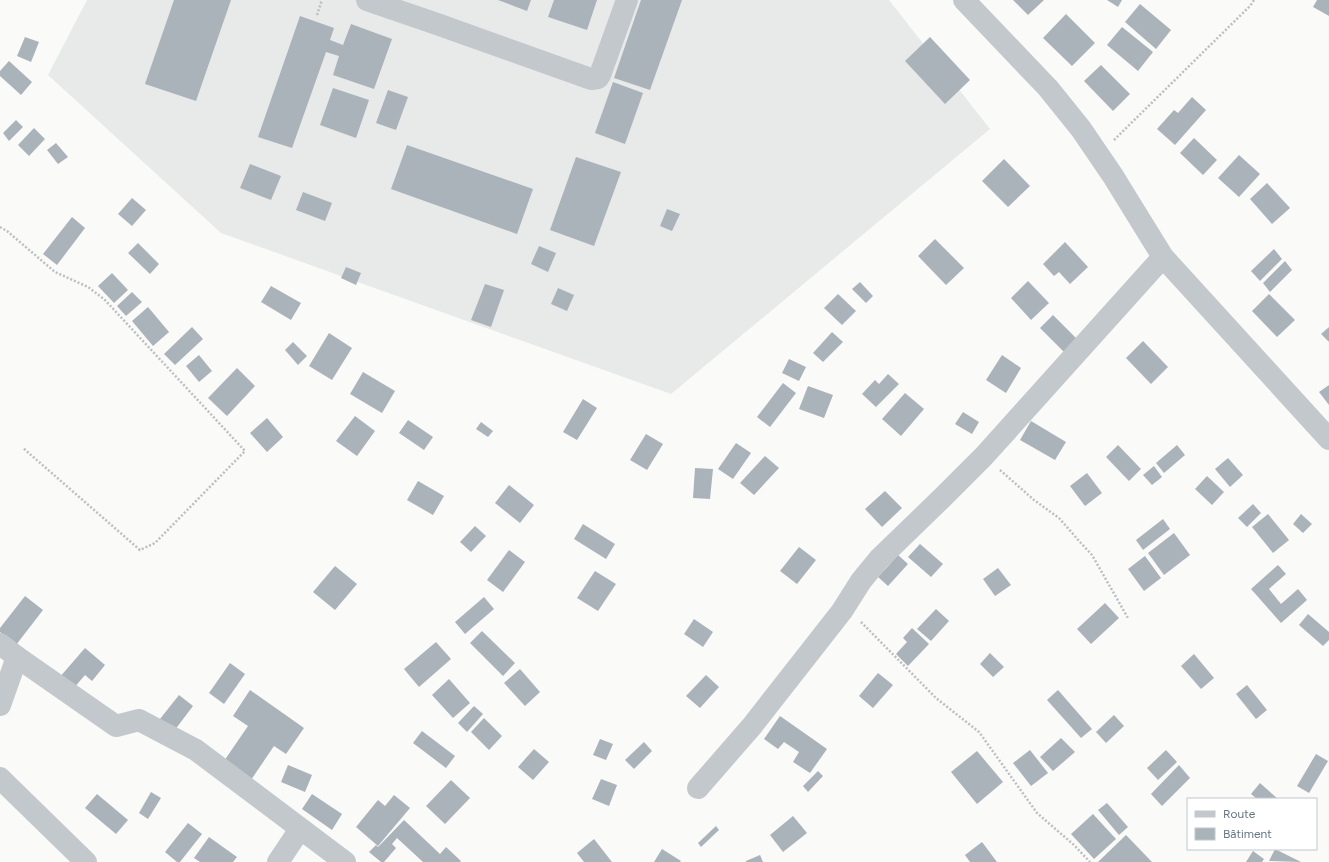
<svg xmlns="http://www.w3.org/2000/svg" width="1329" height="862" viewBox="0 0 1329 862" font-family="Figtree,sans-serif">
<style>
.built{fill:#e8e9e9}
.building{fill:#aab3b9}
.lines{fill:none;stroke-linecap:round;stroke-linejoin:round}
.path{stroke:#bbbfc2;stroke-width:2.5;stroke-dasharray:2 2;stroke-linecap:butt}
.street{stroke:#c3c8cc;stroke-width:22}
</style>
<rect width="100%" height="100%" fill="#fafaf8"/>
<!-- built -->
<path class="built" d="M87,0H889L990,129L671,394L221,233L48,75Z"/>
<!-- building -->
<g class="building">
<path d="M174,0H231L196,101L145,84Z"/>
<path d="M498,0H531L527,11Z"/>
<path d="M554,0H597L587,30L548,17Z"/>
<path d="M641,0H682L650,90L614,78Z"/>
<path d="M1013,0H1044L1028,15Z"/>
<path d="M1107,0H1122L1118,7Z"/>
<path d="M1317,0H1329V16L1313,7Z"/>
<path d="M1140,4L1171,30L1156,49L1125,22Z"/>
<path d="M1066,14L1095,43L1072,66L1043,38Z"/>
<path d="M300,16L334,28L330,40L343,45L351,24L392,39L374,89L333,75L339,56L326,52L292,148L258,137Z"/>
<path d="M1122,27L1153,52L1138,71L1107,45Z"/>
<path d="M25,37L39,42L31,62L17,56Z"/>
<path d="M930,37L970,80L945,104L905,61Z"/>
<path d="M9,61L32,82L21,95L0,76V71Z"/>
<path d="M1101,65L1130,94L1113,111L1084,81Z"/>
<path d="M613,82L643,93L625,144L595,133Z"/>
<path d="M333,88L369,100L356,138L320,125Z"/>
<path d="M388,90L408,97L396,130L376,123Z"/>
<path d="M1192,97L1206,110L1175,145L1157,129L1174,110L1178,113Z"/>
<path d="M16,120L23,127L9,141L3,133Z"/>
<path d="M34,128L45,139L29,156L18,145Z"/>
<path d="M1194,138L1217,160L1203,175L1180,153Z"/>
<path d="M56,143L68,157L58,164L47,150Z"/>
<path d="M407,145L533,189L517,234L391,189Z"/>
<path d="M1239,155L1260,174L1239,197L1218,178Z"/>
<path d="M576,157L621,172L594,246L550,230Z"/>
<path d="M1004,159L1030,186L1008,207L982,181Z"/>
<path d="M250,164L281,176L271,200L240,188Z"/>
<path d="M1267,183L1290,208L1272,224L1250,199Z"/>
<path d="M303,192L332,203L325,221L296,210Z"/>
<path d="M132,198L146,210L132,226L118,214Z"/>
<path d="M667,209L680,214L672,231L660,226Z"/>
<path d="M72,217L85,228L57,265L43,254Z"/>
<path d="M935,239L964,268L946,285L918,256Z"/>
<path d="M1065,242L1088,267L1070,284L1059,272L1054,276L1043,264Z"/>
<path d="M138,243L159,264L150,274L128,253Z"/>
<path d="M539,246L556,253L548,272L531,264Z"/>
<path d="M1274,249L1282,259L1260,281L1251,271Z"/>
<path d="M1285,261L1292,270L1270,292L1263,283Z"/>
<path d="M346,267L361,273L356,285L341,278Z"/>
<path d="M112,273L128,290L114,303L98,286Z"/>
<path d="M1028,281L1049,303L1031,320L1011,298Z"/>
<path d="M860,282L873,296L866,303L852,289Z"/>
<path d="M485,284L504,290L491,327L471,320Z"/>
<path d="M271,286L301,303L291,320L261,302Z"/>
<path d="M558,288L574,295L567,311L551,304Z"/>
<path d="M132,292L142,302L126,316L117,306Z"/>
<path d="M838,294L856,311L842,325L824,308Z"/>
<path d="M1269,294L1295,320L1277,337L1252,311Z"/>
<path d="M148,307L169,332L153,346L132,321Z"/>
<path d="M1053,315L1079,341L1066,354L1040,328Z"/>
<path d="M192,327L203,339L175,365L164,354Z"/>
<path d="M1329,327V342L1321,334Z"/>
<path d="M832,332L843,342L823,362L813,353Z"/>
<path d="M329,333L352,348L332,380L309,366Z"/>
<path d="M1143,341L1168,367L1151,384L1126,358Z"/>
<path d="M293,342L307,356L298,365L285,350Z"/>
<path d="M199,355L212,371L199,382L186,366Z"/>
<path d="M1002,355L1021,368L1006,393L986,380Z"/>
<path d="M789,359L806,367L799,381L782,373Z"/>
<path d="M237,368L255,386L227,416L208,398Z"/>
<path d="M363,372L395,391L382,413L350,394Z"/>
<path d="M888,374L899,384L876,407L862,394L875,380L879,384Z"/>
<path d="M783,383L796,393L770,427L757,417Z"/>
<path d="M1329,385V405L1319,392Z"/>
<path d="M808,386L833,395L824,418L799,409Z"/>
<path d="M905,393L924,409L901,436L882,419Z"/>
<path d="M583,399L597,408L577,440L563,432Z"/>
<path d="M963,412L979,422L972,434L955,424Z"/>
<path d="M355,416L375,431L357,456L336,441Z"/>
<path d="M267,418L283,437L267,452L250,433Z"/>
<path d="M408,420L433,437L424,450L399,433Z"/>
<path d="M1031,421L1066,442L1055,460L1020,440Z"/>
<path d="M481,422L493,431L488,437L476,429Z"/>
<path d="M646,434L663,444L647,470L630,460Z"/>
<path d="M736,443L751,453L733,479L718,469Z"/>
<path d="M1118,445L1141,469L1129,481L1106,457Z"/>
<path d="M1177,445L1185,455L1164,473L1156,463Z"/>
<path d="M765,456L779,468L754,495L740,483Z"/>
<path d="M1228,458L1243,475L1230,487L1215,469Z"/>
<path d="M1154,466L1162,477L1152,485L1143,475Z"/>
<path d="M695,468L713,469L710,499L693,498Z"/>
<path d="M1087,473L1102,493L1085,506L1070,486Z"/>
<path d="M1207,476L1224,492L1212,505L1195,489Z"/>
<path d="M418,481L444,496L433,515L407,500Z"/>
<path d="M509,485L534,505L520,523L495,503Z"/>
<path d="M885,491L902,508L882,527L865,509Z"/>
<path d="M1253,504L1261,513L1247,527L1238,518Z"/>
<path d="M1268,514L1289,540L1273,553L1252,527Z"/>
<path d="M1301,514L1312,524L1303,533L1293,524Z"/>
<path d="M1163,519L1170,529L1143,550L1136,540Z"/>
<path d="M583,524L615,544L606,559L574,539Z"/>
<path d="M475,526L486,536L471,552L460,542Z"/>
<path d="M1174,533L1190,555L1164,575L1148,553Z"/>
<path d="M920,544L943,564L931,577L908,557Z"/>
<path d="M799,547L816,560L797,584L780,571Z"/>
<path d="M509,550L525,562L503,592L487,580Z"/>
<path d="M898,555L908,564L888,586L878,577Z"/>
<path d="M1145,556L1161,578L1144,591L1128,569Z"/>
<path d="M1278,565L1286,574L1269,589L1281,604L1298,589L1307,600L1281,623L1251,589Z"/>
<path d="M335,566L357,584L335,610L313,592Z"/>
<path d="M998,568L1011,585L995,596L983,579Z"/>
<path d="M595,571L616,584L598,611L577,598Z"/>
<path d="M25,596L43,610L16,645L0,632V628Z"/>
<path d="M484,597L494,609L465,634L455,622Z"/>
<path d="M1105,603L1119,618L1091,644L1077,629Z"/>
<path d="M936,609L949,621L931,641L917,629Z"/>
<path d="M1308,614L1329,632V640L1323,646L1299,625Z"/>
<path d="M694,619L713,632L703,647L684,634Z"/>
<path d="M912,628L929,644L908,666L896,654L907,642L903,638Z"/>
<path d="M482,631L515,663L503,676L470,643Z"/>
<path d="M436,642L451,659L419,687L404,669Z"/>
<path d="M85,648L105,665L92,681L85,675L73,689L59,678Z"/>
<path d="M990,653L1004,667L993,677L980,664Z"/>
<path d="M1194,654L1214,678L1201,689L1181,666Z"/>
<path d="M230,663L245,674L224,704L209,693Z"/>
<path d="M520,669L540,692L525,706L504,683Z"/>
<path d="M878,673L893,685L873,708L859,696Z"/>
<path d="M706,675L719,687L700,708L686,696Z"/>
<path d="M449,679L470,703L453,718L432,695Z"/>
<path d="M1247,685L1267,710L1256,719L1236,694Z"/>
<path d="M250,690L304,728L286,754L274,746L251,780L224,761L248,726L233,716Z"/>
<path d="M1058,690L1092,729L1081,738L1047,700Z"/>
<path d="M179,695L193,706L171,735L156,724Z"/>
<path d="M474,706L483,714L467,732L458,723Z"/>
<path d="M1114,715L1124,726L1106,743L1096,732Z"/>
<path d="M780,716L827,749L810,773L793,762L799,752L784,742L778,749L764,739Z"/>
<path d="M484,718L502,736L489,750L471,732Z"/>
<path d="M422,731L455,756L446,768L413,743Z"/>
<path d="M1061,738L1075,752L1053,771L1040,757Z"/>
<path d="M600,739L613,744L606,760L593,755Z"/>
<path d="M644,742L652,751L634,769L625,760Z"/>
<path d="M534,749L549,762L533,780L518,767Z"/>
<path d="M1030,750L1048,773L1031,786L1013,763Z"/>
<path d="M1166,750L1177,762L1158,780L1147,768Z"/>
<path d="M977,751L1003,782L977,804L951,772Z"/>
<path d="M1316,754L1328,761L1309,793L1297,786Z"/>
<path d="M288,765L312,775L305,792L281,782Z"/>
<path d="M1179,765L1190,778L1162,806L1151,794Z"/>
<path d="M818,771L823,776L808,792L803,786Z"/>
<path d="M601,779L617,785L609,806L592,799Z"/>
<path d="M451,780L470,798L445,824L426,806Z"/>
<path d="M1260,783L1278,799H1257L1251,794Z"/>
<path d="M151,792L161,798L148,819L139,813Z"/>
<path d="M97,794L128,820L116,834L85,808Z"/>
<path d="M312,794L342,814L332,830L302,809Z"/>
<path d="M394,795L410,808L378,846L356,827L378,800L385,806Z"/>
<path d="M1107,803L1128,827L1119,835L1098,810Z"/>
<path d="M1093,814L1116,839L1094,859L1071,834Z"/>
<path d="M793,816L807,833L783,852L770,835Z"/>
<path d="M404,820L440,854L446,847L461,861L460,862H423L397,838L392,844L396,848L384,862H381L369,852L376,845L378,847Z"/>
<path d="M188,823L202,834L180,862H177L165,852Z"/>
<path d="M716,826L719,830L701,847L698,843Z"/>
<path d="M1126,835L1152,862H1098Z"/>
<path d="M209,837L237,857L233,862H200L194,858Z"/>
<path d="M594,839L612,862H584L577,853Z"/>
<path d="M982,842L997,862H970L965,855Z"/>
<path d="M662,849L681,861L680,862H654Z"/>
<path d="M1275,849L1301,862L1269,861Z"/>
<path d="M1253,851L1264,859L1262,862H1246Z"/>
<path d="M760,855L763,862H746V861Z"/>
</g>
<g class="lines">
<!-- path -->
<g class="path">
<path d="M317,15L322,0"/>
<path d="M1114,140L1250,6L1254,0"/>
<path d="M0,227L7,231L55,272L88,287L104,299L245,451L155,543L140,550L23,448"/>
<path d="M1000,470L1034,500L1059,518L1080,542L1092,555L1128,618"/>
<path d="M861,622L936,698L979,732L1037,813L1074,845L1090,862"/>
</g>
<!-- street -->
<g class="street">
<path d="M367,0L437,24L591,79L598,78L600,75L627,0"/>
<path d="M964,0L1048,88L1081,129L1113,176L1163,257L1329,439"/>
<path d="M0,644L17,657L116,726L139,720L196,750L345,862"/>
<path d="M0,705L17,657"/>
<path d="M0,778L86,862"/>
<path d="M698,788L752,726L842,611L861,581L879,559L942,498L984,456L1163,257"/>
<path d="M278,862L300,829"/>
</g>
</g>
<!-- legend -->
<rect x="1187" y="798" width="130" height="52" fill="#ffffff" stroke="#c1c8cd"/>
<rect x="1195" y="811" width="20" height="6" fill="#c3c8cc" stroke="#c1c8cd"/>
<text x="1223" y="818" font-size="12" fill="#657683">Route</text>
<rect x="1195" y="828" width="20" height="12" fill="#aab3b9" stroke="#c1c8cd"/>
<text x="1223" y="838" font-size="12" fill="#657683">Bâtiment</text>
</svg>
